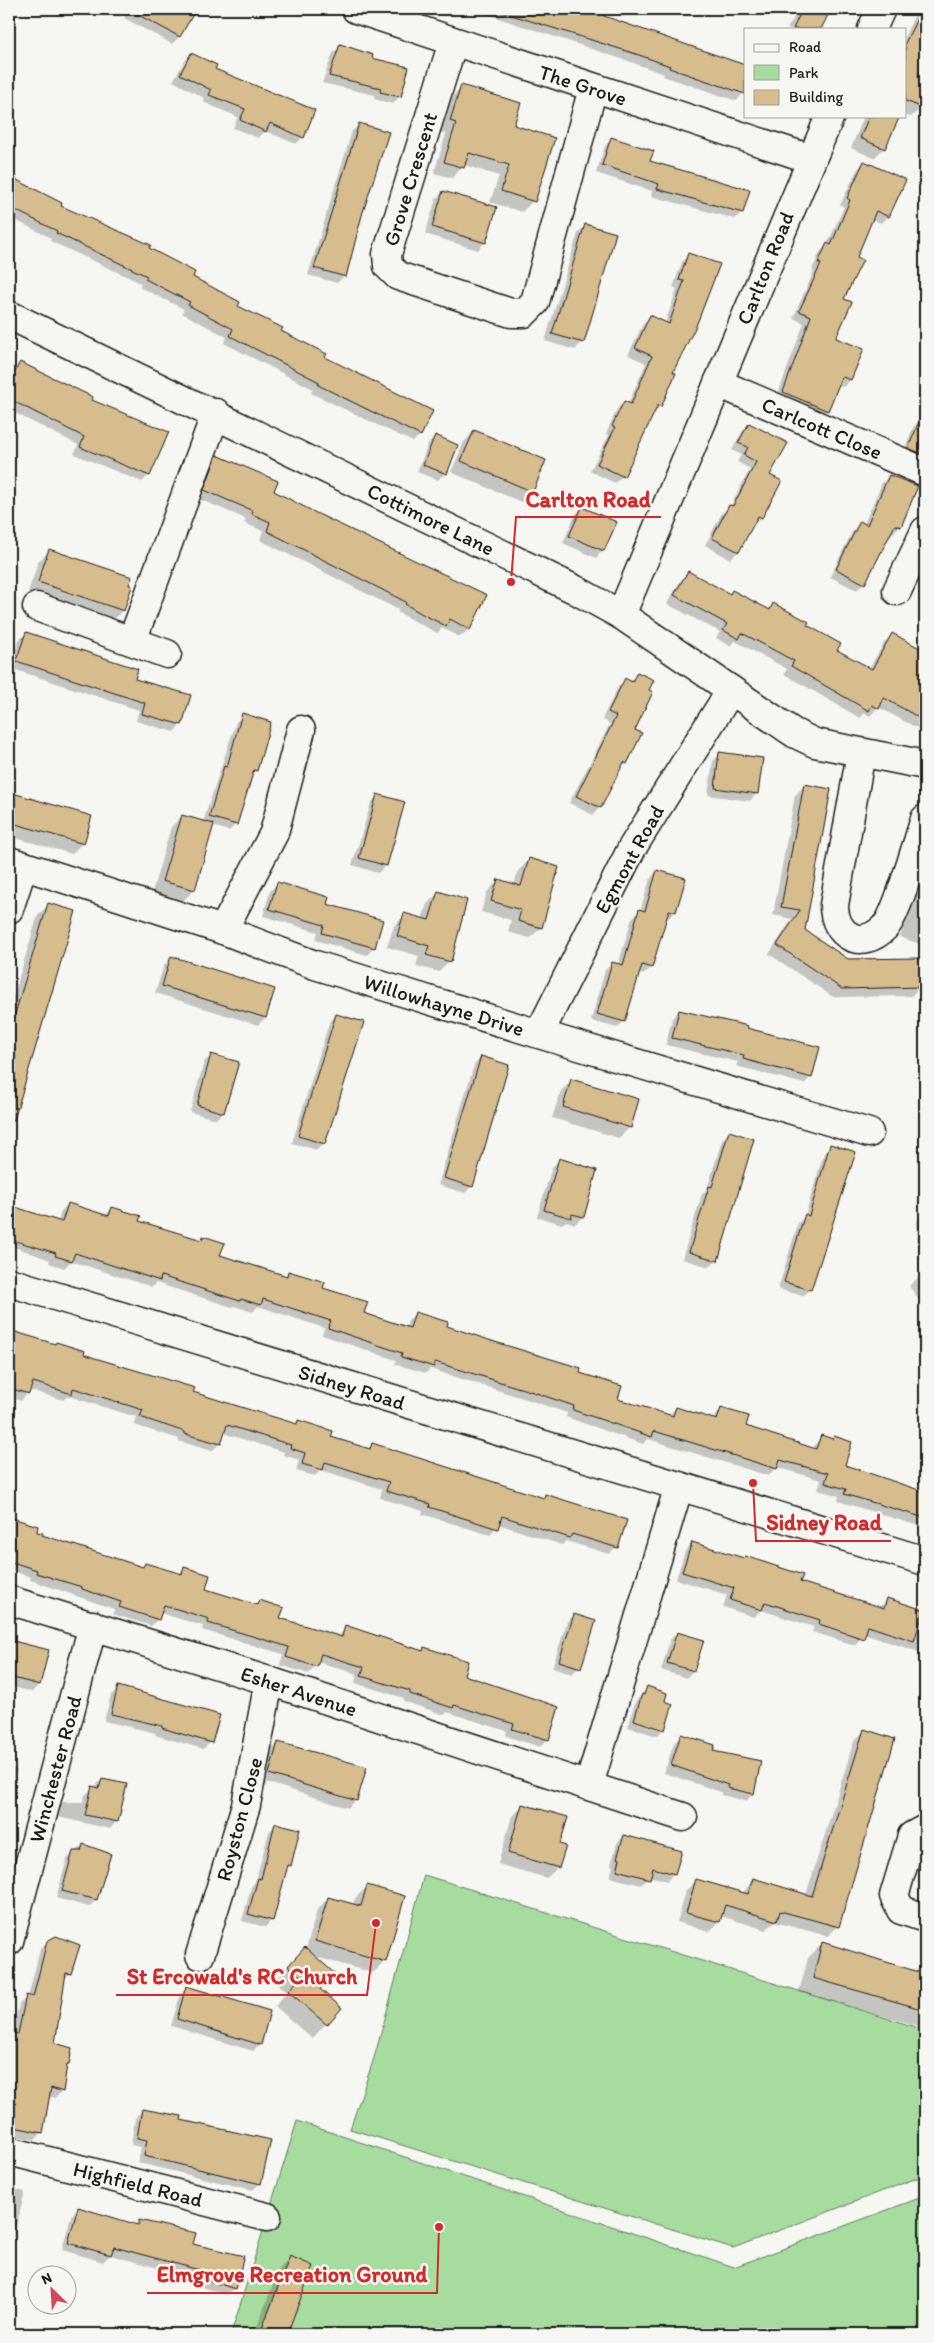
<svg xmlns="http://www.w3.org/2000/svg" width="934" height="2343" viewBox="0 0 934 2343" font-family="Itim,sans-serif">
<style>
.green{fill:#a7dc9f;stroke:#627c5e}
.shadow{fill:#0003}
.building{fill:#d7bc8d;stroke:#1c1c1c}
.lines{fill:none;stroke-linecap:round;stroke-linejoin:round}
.minor-casing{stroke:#1c1c1c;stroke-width:31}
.minor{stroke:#f6f6f2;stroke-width:28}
.labels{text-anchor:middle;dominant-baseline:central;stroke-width:5;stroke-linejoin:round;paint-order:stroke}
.street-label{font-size:21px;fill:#1c1c1c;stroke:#f6f6f2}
.leader{fill:none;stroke:#d62828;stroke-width:2}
.callout-dot{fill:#d62828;stroke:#f6f6f2;stroke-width:2}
.callout-label{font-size:22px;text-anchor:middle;font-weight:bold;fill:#d62828;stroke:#f6f6f2;stroke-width:5;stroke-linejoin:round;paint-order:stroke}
</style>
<rect width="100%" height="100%" fill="#f6f6f2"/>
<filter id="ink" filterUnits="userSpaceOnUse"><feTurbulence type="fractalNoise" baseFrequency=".02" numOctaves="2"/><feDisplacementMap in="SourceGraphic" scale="10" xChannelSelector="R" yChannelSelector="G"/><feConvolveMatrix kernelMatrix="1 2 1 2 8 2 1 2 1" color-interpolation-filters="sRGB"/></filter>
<g filter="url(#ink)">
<!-- green -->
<g class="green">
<path d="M424,1875L925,2030V2175L733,2248L350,2129L375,2055Z"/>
<path d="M297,2121L734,2267L925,2196V2334H231Z"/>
</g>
<!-- shadow -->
<g class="shadow">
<path d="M130,9H187L192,12L179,37L172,44L124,18Z"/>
<path d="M471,9H605L603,16L745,66V90L737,101L663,76L664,74L628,61Z"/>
<path d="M799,9H829L823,22L817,29H787Z"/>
<path d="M918,9H925V58L916,76L925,80V99L922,107L911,117L905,115V35Z"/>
<path d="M341,46L371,59L400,96L393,104L374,99L375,95L322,83L333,53Z"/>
<path d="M191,55L213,70L303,137L296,144L265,131L258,138L233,128L238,117L203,102L204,98L173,81L184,62Z"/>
<path d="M462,87L512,126L533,201L522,212L490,202L499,176L464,165L452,178L434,173L446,134L440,132L451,98Z"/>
<path d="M864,116H898L884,148L874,158L851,148Z"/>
<path d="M360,124L370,185L344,276L337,283L308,275L352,131Z"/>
<path d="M612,139L649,162L742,212L735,219L651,196L652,191L596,173L605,146Z"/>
<path d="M864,162L888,216L881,223L871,219L855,257L842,299L834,338L862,349L850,380L843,387L837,385L827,410L820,417L776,399L804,323L793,318L814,271L812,270L820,252L827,245L844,207L840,205L857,170Z"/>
<path d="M9,179L61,203L59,206L148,249L237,306L323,358L420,435L413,442L311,393L313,389L224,343L227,337L182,313L184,309L139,287L141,283L50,241L51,238L9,217Z"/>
<path d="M443,192L485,242L478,250L425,234L436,199Z"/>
<path d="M585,226L582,342L575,350L545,341L578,233Z"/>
<path d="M689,254L671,373L660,406L653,413L623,476L615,483L590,471L609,435L606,434L617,409L624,402L628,404L646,363L628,355L643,324L650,316L665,323L677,289L673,287L682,262Z"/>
<path d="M20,363L90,400L149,475L142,482L74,454L78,445L9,410V378Z"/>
<path d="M925,407V467L902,455L913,428L919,421Z"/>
<path d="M749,425L769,476L780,482L761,518L752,524L738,552L730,559L705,545L722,513L730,507L750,469L737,462L741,455L732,450L742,432Z"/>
<path d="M475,431L532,491L521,502L451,472L464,442Z"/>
<path d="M436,437L445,473L438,480L417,472L428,444Z"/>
<path d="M218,456L469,629L460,637L442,628L437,633L397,612L399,610L260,540L263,531L244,523L246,519L197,498L209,465Z"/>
<path d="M889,476L900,526L892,534L890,533L864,583L857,590L830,577L853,530L861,523L864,524L882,483Z"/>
<path d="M582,508L603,550L596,558L563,543L575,515Z"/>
<path d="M49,551L127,586L123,610L112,621L28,593L38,562Z"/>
<path d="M688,573L729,595L733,591L768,610L773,605L806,626L836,651L869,669L884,643L892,635L905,658L925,669V729L915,727L878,707L870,716L865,713L860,718L784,674L787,669L735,641L730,646L716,638L720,632L667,604L680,581Z"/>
<path d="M26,633L133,680L181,724L174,732L136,721L139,710L10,668L19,640Z"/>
<path d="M638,673L633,730L626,763L618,770L600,807L593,815L569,803L610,724L602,719L618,687L625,680L630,682Z"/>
<path d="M243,715L256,770L251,775L236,824L229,831L212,826L194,890L183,901L152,892L171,827L182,816L203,822L236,722Z"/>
<path d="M720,754L757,793L750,801L708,795L713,761Z"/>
<path d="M804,786V931L848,960L920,987L911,996L833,997L769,954L792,919L773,915L795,795Z"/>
<path d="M9,793L90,817L82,843L72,854L9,836Z"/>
<path d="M378,795L386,865L378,873L352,865L371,803Z"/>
<path d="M529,860L541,928L530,938L508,932L511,920L481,912L487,892L498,881L514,885L518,871Z"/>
<path d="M925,868V946L900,937Z"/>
<path d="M657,871L684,879L675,912L667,919L665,918L651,968L643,975L638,973L624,1021L617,1028L591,1021L605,970L613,963L618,965L632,918L640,911L650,879Z"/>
<path d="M277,884L325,905L374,947L367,955L315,940L318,932L263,916L270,891Z"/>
<path d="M438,893L449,961L439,972L416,966L419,956L387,947L394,926L405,915L422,920L427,904Z"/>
<path d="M49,904L75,912L9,1132V1010L38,915Z"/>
<path d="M171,958L265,1018L258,1025L155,993L164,965Z"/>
<path d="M679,1011L746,1029L811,1077L804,1084L736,1066L738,1062L666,1045L672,1018Z"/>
<path d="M336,1015L324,1143L317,1150L292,1143L329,1023Z"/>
<path d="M212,1055L223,1112L216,1119L190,1112L204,1062Z"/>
<path d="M481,1058L472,1186L465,1193L438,1185L474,1065Z"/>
<path d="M572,1080L630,1127L619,1138L552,1118L561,1091Z"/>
<path d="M729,1132L717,1260L709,1267L682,1259L702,1194L707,1189L722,1140Z"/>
<path d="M831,1146L810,1289L803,1296L778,1289L798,1223L805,1216L824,1153Z"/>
<path d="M559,1160L583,1217L575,1224L566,1221L562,1224L537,1217L552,1167Z"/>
<path d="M68,1204L105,1216L112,1208L137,1221L200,1241L204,1237L219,1256L284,1277L289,1272L363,1314L406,1328L408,1320L416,1313L445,1326L578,1374L616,1400L668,1416L676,1408L713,1420L721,1409L745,1427L812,1449L821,1437L832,1440L834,1438L844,1465L925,1493V1528L838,1501L839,1496L818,1490L821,1480L776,1467L769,1476L648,1439L643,1444L566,1417L567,1413L526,1399L430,1369L426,1373L395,1364L396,1360L322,1335L324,1328L258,1306L253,1312L234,1306L232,1307L156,1283L152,1287L71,1261L64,1268L49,1263L50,1260L9,1245V1206L58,1222L61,1211Z"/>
<path d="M924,1213H925V1308L909,1286L919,1277L917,1221Z"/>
<path d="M9,1331L192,1392L296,1425L299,1422L330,1438L367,1450L372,1444L543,1498L546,1496L616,1547L609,1554L566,1541L562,1545L498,1524L490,1535L422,1514L423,1511L380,1498L382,1489L321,1470L315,1476L296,1471L299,1460L283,1455L284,1452L223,1433L220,1443L212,1451L178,1441L179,1439L134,1425L136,1417L68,1396L63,1400L29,1390L21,1401L9,1397Z"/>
<path d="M12,1519L40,1536L141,1568L145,1564L178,1574L185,1568L204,1590L255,1606L259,1601L279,1618L338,1637L346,1627L422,1651L425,1649L462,1676L558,1708L547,1740L540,1747L506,1736L507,1731L447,1712L445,1715L403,1701L404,1698L355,1683L357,1674L317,1662L309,1674L280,1665L283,1654L202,1630L203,1626L160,1613L158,1619L151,1626L113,1614L114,1609L30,1580L31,1577L9,1570V1523Z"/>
<path d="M692,1544L798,1583L880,1607L887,1600L925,1612V1654L864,1634L855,1645L812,1632L814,1627L761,1610L754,1617L723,1607L727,1595L676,1579L685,1551Z"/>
<path d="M574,1615L579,1667L572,1674L552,1668L567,1622Z"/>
<path d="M677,1633L693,1671L686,1678L661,1670L670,1640Z"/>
<path d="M9,1642L48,1651L39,1685L32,1692L9,1686Z"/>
<path d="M925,1658V1668L922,1667Z"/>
<path d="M118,1688L211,1742L203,1749L155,1735L156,1733L104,1721L111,1695Z"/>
<path d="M647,1688L663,1702L664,1729L657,1736L628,1727L635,1702Z"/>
<path d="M864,1731L838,1926L828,1936L774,1922L766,1930L721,1916L719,1922L709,1932L677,1922L686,1890L696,1881L742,1894L753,1880L806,1895L854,1741Z"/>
<path d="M682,1735L712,1752L753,1794L746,1801L721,1795V1792L664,1773L674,1743Z"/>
<path d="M278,1743L356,1800L348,1808L262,1781L271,1750Z"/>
<path d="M9,1750L15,1752L10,1767L17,1770L9,1791Z"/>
<path d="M102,1780L117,1821L110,1829L54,1816L56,1809L63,1802H83L85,1795Z"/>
<path d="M523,1805L558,1845V1867L547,1878L498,1864L512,1816Z"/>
<path d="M276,1824L290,1865L285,1870L272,1920L265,1927L242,1921L251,1887L255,1882L269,1832Z"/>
<path d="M624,1836L674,1873L667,1881L649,1876L641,1885L610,1877L613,1866L611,1865L617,1843Z"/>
<path d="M83,1845L96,1900L89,1907L56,1898L67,1859Z"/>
<path d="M367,1887L385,1961L373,1973L312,1956L318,1989L340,2008L312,2039L275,2006L287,1992L275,1981L306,1949L317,1910L328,1898L353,1905L355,1898Z"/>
<path d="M47,1942L70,1973L64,1979L54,2044L68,2065L65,2067L62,2091L55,2098L49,2096L42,2132L35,2140L16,2136L11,2140H9V2040L12,2036L19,2004L28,1997L40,1949Z"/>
<path d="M822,1944L925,1976V2028L799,1992L808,1958Z"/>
<path d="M187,1988L260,2044L253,2051L171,2026L180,1995Z"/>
<path d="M142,2111L180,2121L260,2183L253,2190L138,2163L141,2147L131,2145L135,2118Z"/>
<path d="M9,2187L25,2192L9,2255Z"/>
<path d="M78,2208L135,2226L140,2221L191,2245L234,2288L227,2295L195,2285L196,2278L110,2255L103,2262L62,2250L71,2216Z"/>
<path d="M290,2258L311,2266L286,2334H254L279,2269Z"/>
</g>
<!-- building -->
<g class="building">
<path d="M127,9H196L180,37Z"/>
<path d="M503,9H607L604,16L745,65V94L669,68L670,66L636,54L502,12Z"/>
<path d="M802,9H831L821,29H793Z"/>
<path d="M922,9H925V61L918,76L925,79V109L906,101L905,102V43Z"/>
<path d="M340,44L373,55L372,58L409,67L401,97L380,92L381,88L329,76Z"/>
<path d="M191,53L217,65L215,69L315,110L304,138L270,123L266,132L240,120L245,109L209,95L211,90L180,74Z"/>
<path d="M461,85L521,103L514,125L555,138L535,202L501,191L509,165L469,153L464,168L444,162L456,123L450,121Z"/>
<path d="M869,116H900L885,149L860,138Z"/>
<path d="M359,123L389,132L362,215L346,277L314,268Z"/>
<path d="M611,137L654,151L650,161L750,190L743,213L657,189L659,184L602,165Z"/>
<path d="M864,161L906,180L889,217L876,211L857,257L863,260L844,299L852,302L836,338L864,349L851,380L842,377L828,411L783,392L811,316L799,311L821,264L818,263L827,243L831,245L850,200L847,198Z"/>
<path d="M9,176L62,203L61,206L151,245L149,248L195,272L193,277L240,302L238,306L283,328L281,331L327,354L325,357L433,411L421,436L318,385L319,382L230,336L233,329L188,305L190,302L145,279L147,276L56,233L57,231L9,207Z"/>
<path d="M443,191L497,207L486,243L432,227Z"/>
<path d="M585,224L616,233L584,343L552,334Z"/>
<path d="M688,253L720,264L696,326L673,372L676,373L661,407L658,405L624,477L597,464L615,428L612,426L624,401L631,404L652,356L635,348L650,315L669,324L684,281L679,280Z"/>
<path d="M20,362L93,397L92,400L169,432L150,476L80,447L84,437L9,399V383Z"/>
<path d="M925,408V455L908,448Z"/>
<path d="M749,423L788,443L770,475L782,481L762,518L758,516L739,552L712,538L729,505L733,506L756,462L744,455L748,447L738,443Z"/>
<path d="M474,430L546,460L533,492L461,461Z"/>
<path d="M435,435L458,445L447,474L423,465Z"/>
<path d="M217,455L278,481L274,491L316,513L487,595L470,630L450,619L446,626L424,615L405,604L406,602L267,531L270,522L252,514L253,511L204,490Z"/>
<path d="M889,475L918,486L901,527L895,525L865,584L836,569L860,521L867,525Z"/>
<path d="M582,507L617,522L604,551L569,536Z"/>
<path d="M49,549L132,577L129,585L132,586L124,611L38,582Z"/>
<path d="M688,571L730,594L732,590L770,610L773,603L809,622L807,625L841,644L837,650L872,669L892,633L925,651V721L884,698L879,709L872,705L869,711L791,666L794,661L742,633L739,639L723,630L727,624L674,595Z"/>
<path d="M26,632L138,669L135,679L191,695L182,725L142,714L145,703L16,661Z"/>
<path d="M637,672L654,680L649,690L653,692L635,730L642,733L627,764L624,762L601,808L576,796L616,716L608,712L625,678L632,682Z"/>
<path d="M242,713L271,722L257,771L254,770L237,825L209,817L224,766L227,767Z"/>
<path d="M719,752L763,758L758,794L715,788Z"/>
<path d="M804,784L831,789L805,930L848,959L921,958V987L842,989L777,945L800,910L781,907Z"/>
<path d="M9,792L92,816L84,844L9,822Z"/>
<path d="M377,794L405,802L387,866L359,858Z"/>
<path d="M182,815L214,824L195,890L162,881Z"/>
<path d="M529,858L559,867L542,928L518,921L521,910L491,901L498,879L521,886Z"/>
<path d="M657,870L686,878L676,912L669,910L652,968L642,965L625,1022L597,1014L612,962L623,965L639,909L645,911Z"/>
<path d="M277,882L329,897L327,904L383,920L375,948L322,933L324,925L269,909Z"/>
<path d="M438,891L467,900L451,962L426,955L429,946L397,936L404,913L429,920Z"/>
<path d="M48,903L76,911L14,1120L9,1119V1034Z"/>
<path d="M171,956L275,989L266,1018L162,986Z"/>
<path d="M679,1010L748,1026L747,1028L820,1047L812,1078L743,1059L744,1055L672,1038Z"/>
<path d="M336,1014L364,1022L325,1144L298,1136Z"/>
<path d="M211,1054L239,1062L224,1113L197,1105Z"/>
<path d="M481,1056L509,1065L473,1187L444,1178Z"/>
<path d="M571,1079L639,1099L631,1128L563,1107Z"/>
<path d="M729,1131L754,1139L718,1261L689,1252L709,1186L712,1187Z"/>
<path d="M830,1144L856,1152L811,1290L784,1282L805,1214L809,1216Z"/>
<path d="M559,1158L597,1170L584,1217L572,1214L571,1218L544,1210Z"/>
<path d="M68,1203L109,1216L112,1207L141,1216L139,1221L202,1240L203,1236L225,1243L220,1255L287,1276L288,1271L325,1282L323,1288L368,1302L364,1313L410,1328L415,1312L448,1322L447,1326L495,1342L581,1368L580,1373L622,1386L618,1399L673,1416L676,1407L717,1420L721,1408L749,1416L746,1426L816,1449L821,1435L833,1439L834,1436L852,1442L845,1465L925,1492V1518L844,1494L846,1489L825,1483L828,1473L780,1460L777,1469L654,1431L652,1437L573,1410L574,1406L533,1392L435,1362L434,1367L401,1357L402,1353L328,1328L331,1321L263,1299L261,1305L241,1299L240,1301L161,1276L160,1281L75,1253L72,1261L55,1256L56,1253L9,1239V1205L62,1222Z"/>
<path d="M9,1330L55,1344L56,1342L85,1351L84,1354L95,1358L195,1388L193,1392L244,1408L297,1424L298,1420L333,1431L331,1437L370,1449L372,1443L544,1498L545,1494L627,1520L618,1548L572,1534L570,1538L502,1516L498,1529L429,1507L430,1504L386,1491L389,1482L325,1462L323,1470L302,1464L305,1453L290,1448L291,1445L227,1425L221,1444L185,1434V1432L140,1417L143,1410L73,1388L72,1394L33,1382L29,1394L9,1388Z"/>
<path d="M12,1518L38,1526L37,1532L43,1533L42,1535L143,1567L145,1563L182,1574L184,1567L210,1575L206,1589L257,1605L259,1600L284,1608L280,1618L342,1637L345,1625L423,1651L424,1647L468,1661L464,1675L559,1707L549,1740L512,1729L514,1724L454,1705L453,1708L410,1694V1691L361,1676L364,1667L321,1654L317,1667L286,1657L289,1647L208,1623L209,1619L164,1605L159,1620L119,1607L121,1602L82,1589V1587L36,1573L37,1570L9,1561V1530Z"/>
<path d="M692,1542L744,1558L745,1556L803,1575L800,1582L884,1608L887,1598L924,1610L914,1641L868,1626L864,1639L819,1624L820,1620L765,1602L762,1610L730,1600L734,1588L682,1572Z"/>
<path d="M574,1614L596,1621L581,1668L559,1661Z"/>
<path d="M677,1632L704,1640L694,1671L667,1663Z"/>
<path d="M9,1640L49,1650L40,1685L9,1677Z"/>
<path d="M118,1686L220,1715L212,1743L162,1728V1726L111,1714Z"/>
<path d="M647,1686L667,1693L665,1701L673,1704L665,1730L634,1720L642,1694L644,1695Z"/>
<path d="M864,1729L895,1739L839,1927L780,1911L777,1921L725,1905L720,1922L686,1913L696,1879L748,1894L753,1878L812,1896Z"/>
<path d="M681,1734L715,1745L713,1751L761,1761L754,1794L727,1788L728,1785L671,1765Z"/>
<path d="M278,1742L367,1767L357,1801L269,1774Z"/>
<path d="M102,1779L127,1784L118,1822L85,1815L92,1786L99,1788Z"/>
<path d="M522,1804L568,1817L560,1844L566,1846L559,1868L508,1853Z"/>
<path d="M275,1823L300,1829L291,1866L288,1865L273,1921L248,1914L258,1878L261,1879Z"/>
<path d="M624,1835L682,1851L675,1874L653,1868L650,1879L617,1870L620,1859L617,1858Z"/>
<path d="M83,1844L111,1854L97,1900L62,1891L73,1851H81Z"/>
<path d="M367,1885L405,1896L386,1962L315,1941L328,1897L361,1906Z"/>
<path d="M56,1936L80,1945L71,1974L66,1973L55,2043L72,2048L69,2065H67L63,2092L51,2088L43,2133L9,2126V2058L14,2033L18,2034L26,1995L33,1997L47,1941Z"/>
<path d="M822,1942L925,1974V2010L813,1978Z"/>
<path d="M305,1947L334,1973L320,1989L342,2008L327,2025L288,1991L301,1977L288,1966Z"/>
<path d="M186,1986L270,2011L261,2045L177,2019Z"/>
<path d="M142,2109L182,2116L181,2120L271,2140L261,2184L144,2156L147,2140L137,2138Z"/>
<path d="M78,2207L138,2225L139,2220L196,2233L193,2244L244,2256L235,2289L201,2278L203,2271L114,2247L111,2255L68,2243Z"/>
<path d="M290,2256L313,2266L287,2334H260Z"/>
</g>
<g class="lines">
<defs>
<g id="minor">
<path d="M356,9L811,159"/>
<path d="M872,29L881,9"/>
<path d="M453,42L387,254L388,266L398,276L511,313H524L535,302L593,88"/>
<path d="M9,315L574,589L621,615L794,733L815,743L925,765"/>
<path d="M718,383L925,472"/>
<path d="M897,591L925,531"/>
<path d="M37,607L167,654"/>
<path d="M621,615L830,116"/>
<path d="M132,641L216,413"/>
<path d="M861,753L834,905C834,936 861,951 885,927C897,915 918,840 925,819"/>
<path d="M9,861L223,930L315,965L539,1034L869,1133"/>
<path d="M9,909L23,866"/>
<path d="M223,930L274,833L301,730"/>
<path d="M539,1034L632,848L731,690"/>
<path d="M9,1282L925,1561"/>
<path d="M9,1600L269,1681L683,1817"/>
<path d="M589,1785L679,1486"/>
<path d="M925,1829L912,1836L894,1896L901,1910L925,1918"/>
<path d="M9,1941L93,1625"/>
<path d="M200,1955L246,1805L269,1681"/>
<path d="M9,2151L267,2217"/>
</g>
</defs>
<!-- minor casing -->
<use href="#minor" class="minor-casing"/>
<!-- minor -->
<use href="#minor" class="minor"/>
</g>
</g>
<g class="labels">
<!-- street labels -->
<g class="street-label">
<text transform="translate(583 85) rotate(18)">The Grove</text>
<text transform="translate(410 179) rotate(-73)">Grove Crescent</text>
<text transform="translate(765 268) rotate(-68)">Carlton Road</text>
<text transform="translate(822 428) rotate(23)">Carlcott Close</text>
<text transform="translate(431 519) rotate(26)">Cottimore Lane</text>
<text transform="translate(629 859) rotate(-61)">Egmont Road</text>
<text transform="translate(444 1005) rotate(17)">Willowhayne Drive</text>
<text transform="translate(352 1387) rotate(17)">Sidney Road</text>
<text transform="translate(299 1691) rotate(18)">Esher Avenue</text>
<text transform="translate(55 1769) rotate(-75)">Winchester Road</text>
<text transform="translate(239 1819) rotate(-75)">Royston Close</text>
<text transform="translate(138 2184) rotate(14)">Highfield Road</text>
</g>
</g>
<!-- callouts -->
<path class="leader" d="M511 582L516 517H661M753 1483L756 1541H891M376 1923L367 1995H116M439 2227L437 2293H147"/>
<g class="callout-dot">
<circle cx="511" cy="582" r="5"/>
<circle cx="753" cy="1483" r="5"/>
<circle cx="376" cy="1923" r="5"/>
<circle cx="439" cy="2227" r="5"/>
</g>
<g class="callout-label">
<text x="588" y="507">Carlton Road</text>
<text x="824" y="1530">Sidney Road</text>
<text x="242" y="1984">St Ercowald's RC Church</text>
<text x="292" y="2282">Elmgrove Recreation Ground</text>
</g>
<!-- margin -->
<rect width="934" height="2343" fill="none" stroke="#f6f6f2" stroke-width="30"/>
<rect x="15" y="15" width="904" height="2313" fill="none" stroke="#1c1c1c" stroke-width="2" filter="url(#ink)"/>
<!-- legend -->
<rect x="744" y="28" width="162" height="90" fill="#f6f6f2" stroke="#9f9f9c"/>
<rect x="754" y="44" width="25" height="8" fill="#f6f6f2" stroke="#9f9f9c"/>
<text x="789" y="52" font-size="15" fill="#1c1c1c">Road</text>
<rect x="754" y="65" width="25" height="15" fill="#a7dc9f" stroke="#9f9f9c"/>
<text x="789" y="78" font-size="15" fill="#1c1c1c">Park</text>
<rect x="754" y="90" width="25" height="15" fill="#d7bc8d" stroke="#9f9f9c"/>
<text x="789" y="102" font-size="15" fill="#1c1c1c">Building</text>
<!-- north arrow -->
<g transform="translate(52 2290) rotate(335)"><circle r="24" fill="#f6f6f2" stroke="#9f9f9c"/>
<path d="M0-4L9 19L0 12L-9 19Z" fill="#d1495b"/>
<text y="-8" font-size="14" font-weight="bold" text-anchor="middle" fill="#1c1c1c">N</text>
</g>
</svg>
